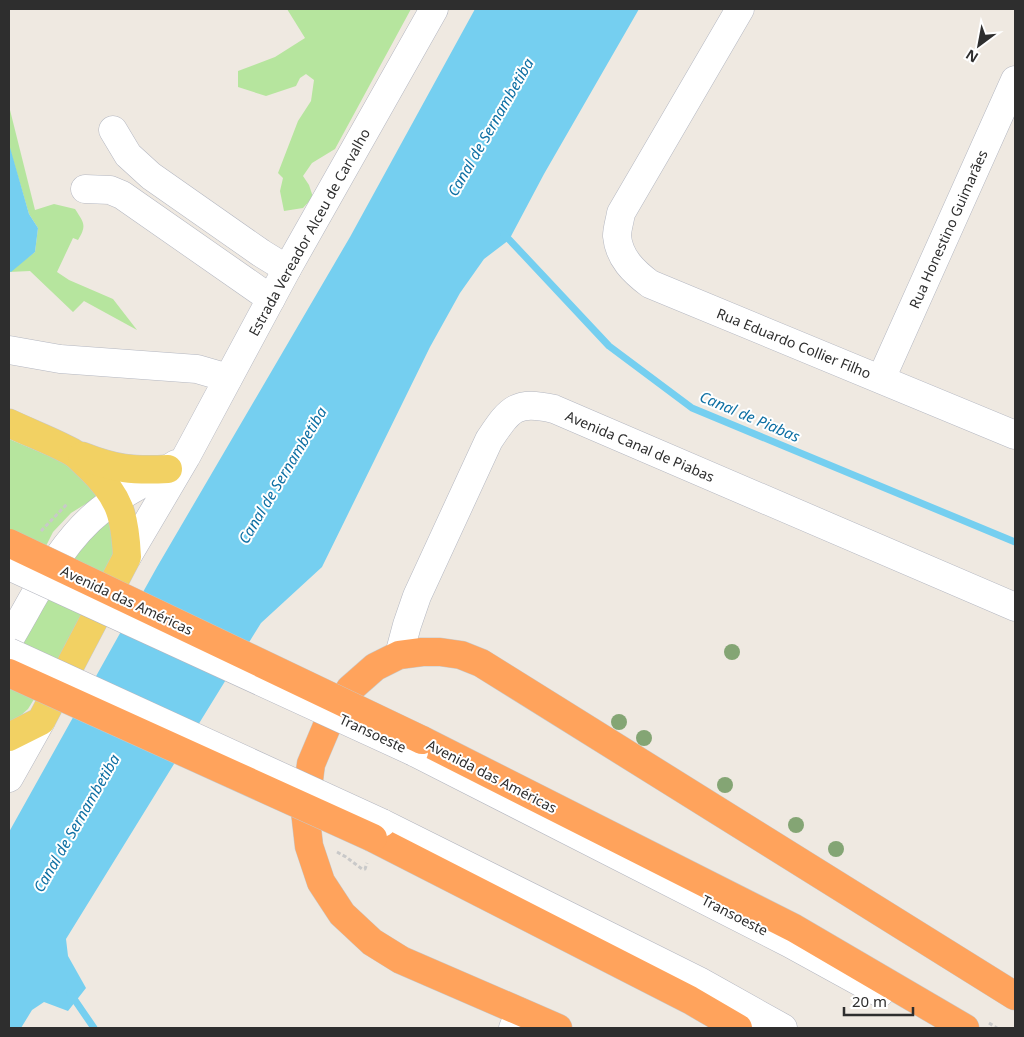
<svg xmlns="http://www.w3.org/2000/svg" width="1024" height="1037" viewBox="0 0 1024 1037" font-family="'Noto Sans',sans-serif">
<style>
.green{fill:#b6e59e}
.water{fill:#75cff0}
.lines{fill:none;stroke-linecap:round;stroke-linejoin:round}
.stream{stroke:#75cff0;stroke-width:7}
.minor-casing{stroke:#b4b7c1;stroke-width:29}
.major-casing{stroke:#c9c9c9;stroke-width:29}
.highway-casing{stroke:#c9c9c9;stroke-width:29}
.path{stroke:#c9c9c9;stroke-width:3;stroke-dasharray:4 2.5;stroke-linecap:butt}
.minor{stroke:#fff;stroke-width:28}
.major{stroke:#f2d163;stroke-width:28}
.highway{stroke:#ffa35c;stroke-width:28}
.minor-bridge-casing{stroke:#b4b7c1;stroke-width:29;stroke-linecap:butt}
.highway-bridge-casing{stroke:#c9c9c9;stroke-width:29;stroke-linecap:butt}
.minor-bridge{stroke:#fff;stroke-width:28}
.highway-bridge{stroke:#ffa35c;stroke-width:28}
.tree{fill:#84a574}
.labels{text-anchor:middle;dominant-baseline:central;stroke-width:4;stroke-linejoin:round;paint-order:stroke}
.street-label{font-size:14px;fill:#2e2e2e;stroke:#fff}
.water-label{font-size:15px;font-style:italic;fill:#0d6fa3;stroke:#fff}
</style>
<rect width="100%" height="100%" fill="#efe9e1"/>
<!-- green -->
<g class="green">
<path d="M287,9H411L335,149L312,163L303,176L309,185L313,197L303,208L284,211L280,191L283,178L278,173L298,121L311,101L314,80L306,74L300,78L296,86L266,96L238,87V71L275,57L305,38Z"/>
<path d="M9,106L35,210L54,204L75,209C84,223 87,225 78,240L73,238L57,272L69,280L113,299L137,330L84,301L73,312L30,271L9,272L35,252L38,228L29,214L9,146Z"/>
<path d="M9,439L68,464L100,495L71,513L53,532L43,552L9,536Z"/>
<path d="M110,515L114,549L113,566L75,633L28,709L9,726V657L65,560Z"/>
</g>
<!-- water -->
<g class="water">
<path d="M475,9H639L544,174L509,240L484,259L460,293L430,347L322,567L261,623L66,939L68,956L86,988L68,1011L44,1002L32,1010L21,1028H9V832L157,567L350,237Z"/>
<path d="M9,144L29,214L38,228L35,252L11,272L9,271Z"/>
</g>
<g class="lines">
<!-- stream -->
<g class="stream">
<path d="M504,234L609,346L692,408L1015,542"/>
<path d="M70,993L94,1028"/>
</g>
<defs>
<g id="minor">
<path d="M740,9L621,213C620,220 617,229 617,236C619,258 634,272 650,284L1015,435"/>
<path d="M113,130L128,155L151,176L261,253L287,269"/>
<path d="M85,189L110,190L122,195L271,299"/>
<path d="M9,350L60,359L197,369L228,378"/>
<path d="M881,379L1015,80"/>
<path d="M127,557L186,457L287,269L434,9"/>
<path d="M9,640C36,595 59,543 101,510C124,491 152,480 176,464"/>
<path d="M399,655L407,625L417,596L489,440C510,409 515,400 554,409L1015,607"/>
<path d="M414,752L789,943L880,993"/>
<path d="M9,778L41,721"/>
<path d="M382,823L699,981L783,1028"/>
<path d="M513,1028L520,1012"/>
</g>
<g id="major">
<path d="M9,423C30,433 52,441 72,452C79,456 84,463 90,468C120,497 125,516 127,557L41,721L9,737"/>
<path d="M82,456C115,469 133,471 168,469"/>
</g>
<g id="highway">
<path d="M422,740L794,928L965,1028"/>
<path d="M373,838L690,1000L738,1028"/>
<path d="M558,1028L401,960L372,942L342,914L321,882L309,846L305,811L311,764L327,726L350,689L375,667L399,655L422,652H440L461,655L481,663L1015,996"/>
</g>
</defs>
<!-- minor casing -->
<use href="#minor" class="minor-casing"/>
<!-- major casing -->
<use href="#major" class="major-casing"/>
<!-- highway casing -->
<use href="#highway" class="highway-casing"/>
<!-- path -->
<g class="path">
<path d="M41,531L68,503"/>
<path d="M337,852L346,857L362,869H365L367,863"/>
<path d="M989,1023L997,1028"/>
</g>
<!-- minor -->
<use href="#minor" class="minor"/>
<!-- major -->
<use href="#major" class="major"/>
<!-- highway -->
<use href="#highway" class="highway"/>
<defs>
<g id="minor-bridge">
<path d="M9,566L414,752"/>
<path d="M9,652L382,823"/>
</g>
<g id="highway-bridge">
<path d="M9,543L422,740"/>
<path d="M9,673L373,838"/>
</g>
</defs>
<!-- minor-bridge casing -->
<use href="#minor-bridge" class="minor-bridge-casing"/>
<!-- highway-bridge casing -->
<use href="#highway-bridge" class="highway-bridge-casing"/>
<!-- minor-bridge -->
<use href="#minor-bridge" class="minor-bridge"/>
<!-- highway-bridge -->
<use href="#highway-bridge" class="highway-bridge"/>
</g>
<!-- trees -->
<g class="tree">
<circle cx="732" cy="652" r="8"/>
<circle cx="619" cy="722" r="8"/>
<circle cx="644" cy="738" r="8"/>
<circle cx="725" cy="785" r="8"/>
<circle cx="796" cy="825" r="8"/>
<circle cx="836" cy="849" r="8"/>
</g>
<g class="labels">
<!-- street labels -->
<g class="street-label">
<text transform="translate(948 229) rotate(-66)">Rua Honestino Guimarães</text>
<text transform="translate(309 232) rotate(-61)">Estrada Vereador Alceu de Carvalho</text>
<text transform="translate(794 343) rotate(22)">Rua Eduardo Collier Filho</text>
<text transform="translate(640 446) rotate(23)">Avenida Canal de Piabas</text>
<text transform="translate(127 600) rotate(25)">Avenida das Américas</text>
<text transform="translate(373 733) rotate(25)">Transoeste</text>
<text transform="translate(492 776) rotate(27)">Avenida das Américas</text>
<text transform="translate(735 915) rotate(27)">Transoeste</text>
</g>
<!-- water labels -->
<g class="water-label">
<text transform="translate(490 127) rotate(-60)">Canal de Sernambetiba</text>
<text transform="translate(750 416) rotate(23)">Canal de Piabas</text>
<text transform="translate(282 475) rotate(-59)">Canal de Sernambetiba</text>
<text transform="translate(76 823) rotate(-60)">Canal de Sernambetiba</text>
</g>
</g>
<!-- border -->
<rect width="1024" height="1037" fill="none" stroke="#2e2e2e" stroke-width="20"/>
<!-- north arrow -->
<g transform="translate(979 45) rotate(212)" stroke="#ffffff" stroke-width="4" paint-order="stroke">
<path d="M0-4L9 19L0 12L-9 19Z" fill="#2e2e2e"/>
<text y="-8" font-size="14" font-weight="bold" text-anchor="middle" fill="#2e2e2e">N</text>
</g>
<!-- scale -->
<path d="M844 1007v8h69v-8" fill="none" stroke="#2e2e2e" stroke-width="2.5"/>
<text x="852" y="1007" font-size="15" fill="#2e2e2e" stroke="#ffffff" stroke-width="4" paint-order="stroke">20 m</text>
</svg>
